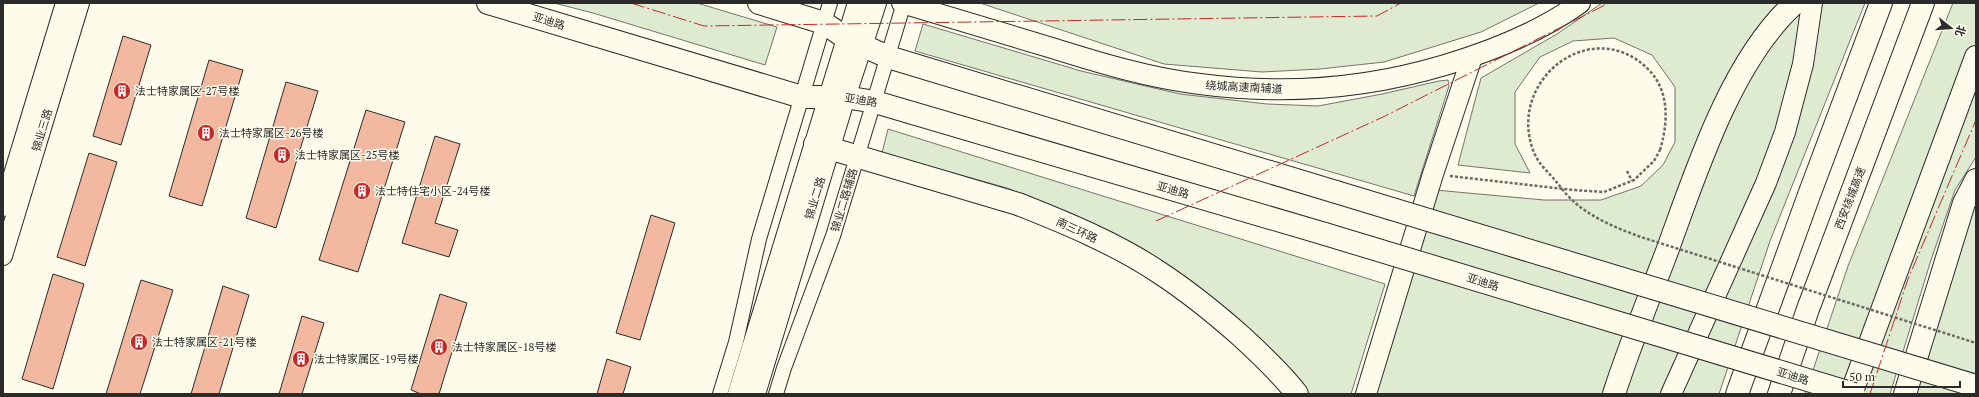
<svg xmlns="http://www.w3.org/2000/svg" width="1979" height="397" viewBox="0 0 1979 397" font-family="'PT Serif','Noto Sans SC',serif">
<style>
.green{fill:#deebd1;stroke:#74746e}
.building{fill:#f2b8a0;stroke:#2b2b2b}
.lines{fill:none;stroke-linecap:round;stroke-linejoin:round}
.minor-casing{stroke:#2b2b2b;stroke-width:16}
.tertiary-casing{stroke:#2b2b2b;stroke-width:20}
.secondary-casing{stroke:#2b2b2b;stroke-width:22}
.trunk-casing{stroke:#2b2b2b;stroke-width:24}
.motorway-casing{stroke:#2b2b2b;stroke-width:24}
.path{stroke:#6a6964;stroke-width:2.5;stroke-dasharray:3 2;stroke-linecap:butt}
.minor{stroke:#fdfbea;stroke-width:14}
.tertiary{stroke:#fdfbea;stroke-width:18}
.secondary{stroke:#fdfbea;stroke-width:20}
.trunk{stroke:#fdfbea;stroke-width:22}
.motorway{stroke:#fdfbea;stroke-width:22}
.trunk-bridge-casing{stroke:#2b2b2b;stroke-width:24;stroke-linecap:butt}
.path-bridge{stroke:#6a6964;stroke-width:2.5;stroke-dasharray:3 2;stroke-linecap:butt}
.trunk-bridge{stroke:#fdfbea;stroke-width:22}
.power{stroke:#c62828;stroke-width:1;stroke-dasharray:14 3 2 3;stroke-linecap:butt}
.labels{text-anchor:middle;dominant-baseline:central;stroke-width:3;stroke-linejoin:round;paint-order:stroke}
.street-label{font-size:11px;fill:#2b2b2b;stroke:#fdfbea}
.poi-label{font-size:11px;fill:#2b2b2b;stroke:#fdfbea;text-anchor:start}
</style>
<rect width="100%" height="100%" fill="#fdfbea"/>
<!-- green -->
<g class="green">
<path d="M554,3H697L777,27L765,65L593,13Z"/>
<path d="M980,3H1539L1481,32L1384,62L1320,69L1262,72L1164,64Z"/>
<path d="M1602,3H1865L1770,241L1719,394H1374L1435,190L1544,200H1601L1641,186L1663,165L1675,142V87L1652,55L1614,38L1573,41L1540,57L1515,92V144L1530,173L1458,165L1481,78L1557,34Z"/>
<path d="M1953,3H1976V157L1955,190L1931,260L1890,394H1805L1848,266Z"/>
<path d="M923,24L1081,71L1180,94L1267,104L1318,106L1382,94L1439,81L1448,80L1449,86L1414,196L915,51Z"/>
<path d="M888,129L1385,284L1351,394H1309L1295,375L1138,247L1075,215L1007,188L882,153Z"/>
<path d="M1976,200V394H1912Z"/>
</g>
<!-- building -->
<g class="building">
<path d="M123,36L151,45L121,145L93,136Z"/>
<path d="M209,60L243,70L202,206L169,196Z"/>
<path d="M286,82L318,91L276,228L246,218Z"/>
<path d="M366,110L405,122L358,272L319,260Z"/>
<path d="M435,136L460,144L435,223L458,230L449,257L402,243Z"/>
<path d="M89,153L117,162L85,266L57,257Z"/>
<path d="M651,215L675,223L640,340L616,333Z"/>
<path d="M53,274L84,284L53,389L22,379Z"/>
<path d="M141,280L173,290L140,394H106Z"/>
<path d="M223,286L249,295L219,394H191Z"/>
<path d="M440,294L467,303L439,394H421L411,390Z"/>
<path d="M302,316L324,323L302,394H279Z"/>
<path d="M607,359L631,367L623,394H597Z"/>
</g>
<g class="lines">
<defs>
<g id="minor">
<path d="M720,394L736,342L759,239L830,3"/>
<path d="M776,394L784,368L833,236L904,3"/>
</g>
<g id="tertiary">
<path d="M3,207L65,3"/>
<path d="M3,256L80,3"/>
</g>
<g id="secondary">
<path d="M902,3C952,18 1002,33 1052,48C1100,63 1149,78 1200,84C1283,95 1365,89 1445,65C1492,51 1540,32 1580,3"/>
<path d="M738,394L858,3"/>
<path d="M755,394L845,97L876,3"/>
<path d="M1366,394L1433,174L1472,57"/>
<path d="M1671,394L1766,183L1785,132L1803,64L1812,3"/>
</g>
<g id="trunk">
<path d="M488,3L802,97H845L875,102L1325,234"/>
<path d="M759,3L824,23L846,38L888,57L1336,192"/>
<path d="M815,144L1018,204C1066,223 1117,244 1160,273C1189,292 1216,314 1242,337C1261,355 1281,373 1297,394"/>
<path d="M1614,394C1629,347 1648,301 1666,254C1695,175 1731,60 1795,3"/>
<path d="M1851,394L1976,57"/>
<path d="M1905,394L1964,203L1976,180"/>
</g>
<g id="motorway">
<path d="M1737,394L1809,195L1881,3"/>
<path d="M1779,394L1808,309L1923,3"/>
</g>
</defs>
<!-- minor casing -->
<use href="#minor" class="minor-casing"/>
<!-- tertiary casing -->
<use href="#tertiary" class="tertiary-casing"/>
<!-- secondary casing -->
<use href="#secondary" class="secondary-casing"/>
<!-- trunk casing -->
<use href="#trunk" class="trunk-casing"/>
<!-- motorway casing -->
<use href="#motorway" class="motorway-casing"/>
<!-- path -->
<g class="path">
<path d="M1627,171L1632,181"/>
<path d="M1450,176L1573,190L1604,192L1634,180L1654,161L1660,150"/>
</g>
<!-- minor -->
<use href="#minor" class="minor"/>
<!-- tertiary -->
<use href="#tertiary" class="tertiary"/>
<!-- secondary -->
<use href="#secondary" class="secondary"/>
<!-- trunk -->
<use href="#trunk" class="trunk"/>
<!-- motorway -->
<use href="#motorway" class="motorway"/>
<defs>
<g id="trunk-bridge">
<path d="M1336,192L1976,386"/>
<path d="M1325,234L1854,394"/>
</g>
</defs>
<!-- trunk-bridge casing -->
<use href="#trunk-bridge" class="trunk-bridge-casing"/>
<!-- path-bridge -->
<path class="path-bridge" d="M1660,150C1668,123 1670,92 1649,70C1593,13 1507,79 1533,150C1537,162 1546,170 1554,179C1559,185 1564,192 1570,198C1589,217 1618,229 1644,238L1976,343"/>
<!-- trunk-bridge -->
<use href="#trunk-bridge" class="trunk-bridge"/>
<!-- power -->
<g class="power">
<path d="M631,3L704,26L1377,16L1401,3"/>
<path d="M1156,221L1383,117L1609,3"/>
<path d="M1870,394L1908,279L1976,120"/>
</g>
</g>
<!-- icons -->
<defs>
<symbol id="building-disc" viewBox="-11 -11 22 22"><circle r="9.5" fill="#c62828" stroke="#fdfbea"/><path d="M-4-6H4V6H1V3H-1V6H-4ZM-2.5-4.3h1.7v1.8h-1.7ZM.8-4.3h1.7v1.8H.8ZM-2.5-1h1.7V.8h-1.7ZM.8-1h1.7V.8H.8Z" fill="#fff"/></symbol>
</defs>
<g fill-rule="evenodd">
<use href="#building-disc" x="112" y="81" width="20" height="20"/>
<use href="#building-disc" x="196" y="123" width="20" height="20"/>
<use href="#building-disc" x="272" y="145" width="20" height="20"/>
<use href="#building-disc" x="352" y="181" width="20" height="20"/>
<use href="#building-disc" x="129" y="332" width="20" height="20"/>
<use href="#building-disc" x="429" y="337" width="20" height="20"/>
<use href="#building-disc" x="291" y="349" width="20" height="20"/>
</g>
<g class="labels">
<!-- street labels -->
<g class="street-label">
<text transform="translate(549 21) rotate(17)">亚迪路</text>
<text transform="translate(1244 87) rotate(3)">绕城高速南辅道</text>
<text transform="translate(861 100) rotate(9)">亚迪路</text>
<text transform="translate(42 130) rotate(-73)">锦业三路</text>
<text transform="translate(1173 190) rotate(16)">亚迪路</text>
<text transform="translate(815 198) rotate(-73)">锦业二路</text>
<text transform="translate(1850 198) rotate(-69)">西安绕城高速</text>
<text transform="translate(844 200) rotate(-73)">锦业二路辅路</text>
<text transform="translate(1077 230) rotate(25)">南三环路</text>
<text transform="translate(1483 282) rotate(17)">亚迪路</text>
<text transform="translate(1793 376) rotate(17)">亚迪路</text>
</g>
<!-- poi labels -->
<g class="poi-label">
<text x="135" y="91">法士特家属区-27号楼</text>
<text x="219" y="133">法士特家属区-26号楼</text>
<text x="295" y="155">法士特家属区-25号楼</text>
<text x="375" y="191">法士特住宅小区-24号楼</text>
<text x="152" y="342">法士特家属区-21号楼</text>
<text x="452" y="347">法士特家属区-18号楼</text>
<text x="314" y="359">法士特家属区-19号楼</text>
</g>
</g>
<!-- border -->
<rect width="1979" height="397" fill="none" stroke="#2b2b2b" stroke-width="8"/>
<!-- north arrow -->
<g transform="translate(1951 28) rotate(107)" stroke="#fdfbea" stroke-width="3" paint-order="stroke">
<path d="M0-3L7 15L0 10L-7 15Z" fill="#2b2b2b"/>
<text y="-6" font-size="11" font-weight="bold" text-anchor="middle" fill="#2b2b2b">北</text>
</g>
<!-- scale -->
<path d="M1843 381v6h117v-6" fill="none" stroke="#2b2b2b" stroke-width="2"/>
<text x="1849" y="381" font-size="12" fill="#2b2b2b" stroke="#fdfbea" stroke-width="3" paint-order="stroke">50 m</text>
</svg>
